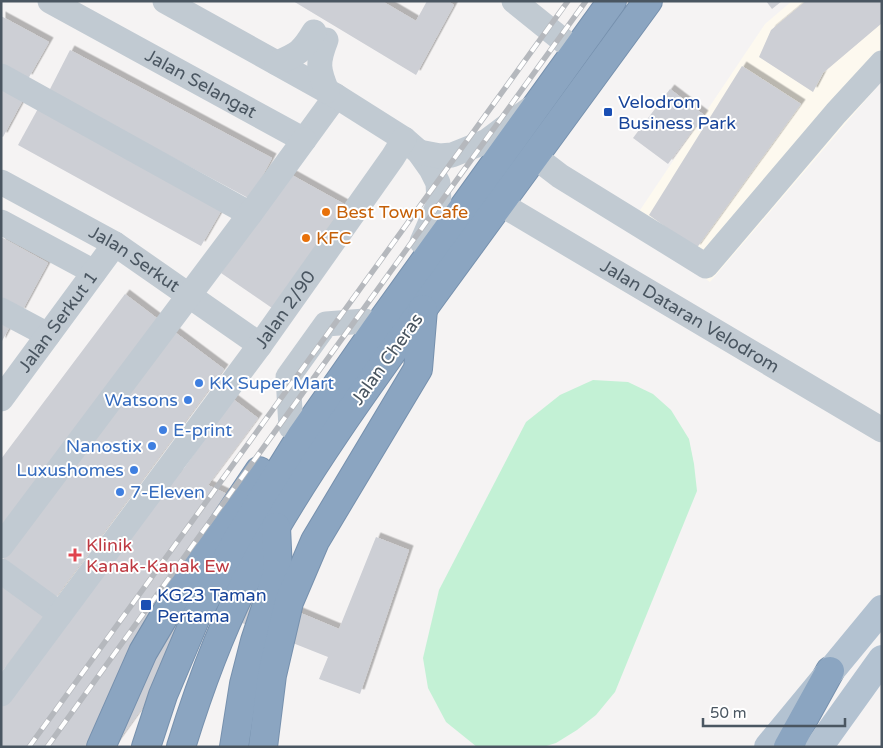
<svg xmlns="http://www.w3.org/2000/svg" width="883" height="748" viewBox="0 0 883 748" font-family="'Varela Round',sans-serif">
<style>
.commercial{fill:#fdf9ef}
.green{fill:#c3f1d5}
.building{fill:#cdcfd5;filter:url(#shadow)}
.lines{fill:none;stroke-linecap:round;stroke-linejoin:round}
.highway-casing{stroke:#7690ad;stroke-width:30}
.minor{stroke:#c1cad2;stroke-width:25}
.major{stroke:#b3c2d1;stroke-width:28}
.highway{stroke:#8ba5c1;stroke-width:28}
.rail-casing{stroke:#b5b8bd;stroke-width:5.5}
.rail{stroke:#fff;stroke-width:4;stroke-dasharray:11;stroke-linecap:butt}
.transit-dot{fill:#1a4fb4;stroke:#fff;stroke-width:2}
.food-dot{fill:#e8710a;stroke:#fff;stroke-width:2}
.shop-dot{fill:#3f7fe0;stroke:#fff;stroke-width:2}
.health-dot{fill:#e0444e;stroke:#fff;stroke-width:2}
.labels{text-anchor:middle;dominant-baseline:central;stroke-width:4;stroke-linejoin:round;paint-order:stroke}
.street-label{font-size:18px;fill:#4a5661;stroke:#fff}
.transit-label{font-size:18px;fill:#164399;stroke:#fff;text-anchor:start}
.food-label{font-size:18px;fill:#c56008;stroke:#fff;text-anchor:start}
.shop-label{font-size:18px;fill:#366cbe;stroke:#fff;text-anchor:start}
.health-label{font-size:18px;fill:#be3a42;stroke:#fff;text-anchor:start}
</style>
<defs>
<filter id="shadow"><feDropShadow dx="4.5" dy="-4.5" stdDeviation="0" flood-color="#0004"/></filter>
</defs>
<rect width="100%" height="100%" fill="#f5f3f3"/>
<!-- commercial -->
<path class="commercial" d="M792,1H882V81L710,282L630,225L765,24Z"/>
<!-- green -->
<path class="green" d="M593,380L628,382L653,394L671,410L689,439L694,464L697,491L615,692L596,715L577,730L556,743L543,747H477L446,722L428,688L423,658L439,590L526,422L560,395Z"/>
<!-- building -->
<g class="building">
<path d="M293,1H382L416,21L427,1H448L454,5L416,75Z"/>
<path d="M766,1H782L772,9Z"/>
<path d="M806,1H882V23L823,73L813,92L759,57L771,30Z"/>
<path d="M1,16L49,42L28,79L1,64Z"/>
<path d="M70,50L272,158L250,199L49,91Z"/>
<path d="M742,66L801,104L696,249L649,215Z"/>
<path d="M1,86L24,98L3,137L1,136Z"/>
<path d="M670,89L704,115L668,164L633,138Z"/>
<path d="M40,105L224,206L201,246L18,145Z"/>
<path d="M290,174L344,204L272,308L221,273Z"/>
<path d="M1,237L48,263L21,313L1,302Z"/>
<path d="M125,294L162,322L1,535V459Z"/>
<path d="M1,321L10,326L1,343Z"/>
<path d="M172,330L224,369L53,601L1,562Z"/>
<path d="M233,399L258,418L208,485L227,494L231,584L339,629L376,537L409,550L360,694L319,679L328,657L212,611L114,747H1V706L173,471L180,474Z"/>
<path d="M1,581L45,614L1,673Z"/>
</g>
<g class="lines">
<defs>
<g id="highway">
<path d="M101,747L143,652L182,586L259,471"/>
<path d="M146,747L163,695L196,617L238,538L302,435L376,329L612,1"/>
<path d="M181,747C201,682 225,617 258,558C309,466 371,381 433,295C504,197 576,99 648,1"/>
<path d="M234,747L244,684L255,641L278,571L276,527"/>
<path d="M263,747L272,675L289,602L315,541L418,369L423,309"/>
<path d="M788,747L830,671"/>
</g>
</defs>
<!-- highway casing -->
<use href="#highway" class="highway-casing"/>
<!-- minor -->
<g class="minor">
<path id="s1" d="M50,1L304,140L336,96"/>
<path d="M165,1L336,96L404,139L419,152L431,169L438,183L439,203L422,242"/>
<path d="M514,1L576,51"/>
<path d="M326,40C317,63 318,69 327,91"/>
<path d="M277,63C298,54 302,52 314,32"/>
<path d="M1,76L250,214"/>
<path d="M419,152L440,156L452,155L487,141L530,109"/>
<path d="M534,156L560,176L706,266L836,113L882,63"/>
<path id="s2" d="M1,182L115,244L260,345"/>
<path id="s3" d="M499,203L882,430"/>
<path d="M1,222L94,272"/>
<path d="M1,310L48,335"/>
<path id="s4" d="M1,399L115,244"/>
<path d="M291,427L288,377L326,324L365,321"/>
<path d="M1,546L250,214L304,140"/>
<path d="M1,571L60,614"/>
<path id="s5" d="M1,694L260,345L393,157L404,139"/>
</g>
<!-- major -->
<g class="major">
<path d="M768,747L882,609"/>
<path d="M819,747L882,659"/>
</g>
<!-- highway -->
<use href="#highway" class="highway"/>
<defs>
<g id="rail">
<path d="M29,747L568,1"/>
<path d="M47,747L586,1"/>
</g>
</defs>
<!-- rail casing -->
<use href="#rail" class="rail-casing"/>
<!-- rail -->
<use href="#rail" class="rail"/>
</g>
<!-- markers -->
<g class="transit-dot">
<rect x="603" y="107" width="10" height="10" rx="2.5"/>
<rect x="140" y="599" width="12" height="12" rx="2.5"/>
</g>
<g class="food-dot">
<circle cx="326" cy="212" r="5"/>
<circle cx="306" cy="238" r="5"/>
</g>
<g class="shop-dot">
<circle cx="199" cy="383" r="5"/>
<circle cx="188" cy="400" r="5"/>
<circle cx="163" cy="430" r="5"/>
<circle cx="152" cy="446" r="5"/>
<circle cx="134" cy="470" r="5"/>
<circle cx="120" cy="492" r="5"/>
</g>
<path class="health-dot" d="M72.5 547.5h5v5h5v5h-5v5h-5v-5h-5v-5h5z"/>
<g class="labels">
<!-- street labels -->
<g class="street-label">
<text stroke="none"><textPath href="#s1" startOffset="172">Jalan Selangat</textPath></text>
<text stroke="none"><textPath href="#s2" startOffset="154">Jalan Serkut</textPath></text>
<text stroke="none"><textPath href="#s5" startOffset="478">Jalan 2/90</textPath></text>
<text stroke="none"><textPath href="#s3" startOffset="222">Jalan Dataran Velodrom</textPath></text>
<text stroke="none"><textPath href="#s4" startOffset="96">Jalan Serkut 1</textPath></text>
<text transform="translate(387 359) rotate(-54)">Jalan Cheras</text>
</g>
<!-- transit labels -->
<g class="transit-label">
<text x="618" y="102">Velodrom<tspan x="618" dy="21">Business Park</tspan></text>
<text x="157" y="595">KG23 Taman<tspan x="157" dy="21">Pertama</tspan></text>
</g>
<!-- food labels -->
<g class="food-label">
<text x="336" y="212">Best Town Cafe</text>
<text x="316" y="238">KFC</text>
</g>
<!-- shop labels -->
<g class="shop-label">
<text x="209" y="383">KK Super Mart</text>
<text x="178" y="400" text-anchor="end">Watsons</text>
<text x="173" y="430">E-print</text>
<text x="142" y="446" text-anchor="end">Nanostix</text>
<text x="124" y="470" text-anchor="end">Luxushomes</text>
<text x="130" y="492">7-Eleven</text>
</g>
<!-- health labels -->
<g class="health-label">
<text x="86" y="545">Klinik<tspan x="86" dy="21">Kanak-Kanak Ew</tspan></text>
</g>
</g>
<!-- border -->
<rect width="883" height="748" fill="none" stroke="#4a5661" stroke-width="5"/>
<!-- scale -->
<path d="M703 718v8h142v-8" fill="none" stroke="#4a5661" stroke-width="2.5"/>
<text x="710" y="718" font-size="15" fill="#4a5661" stroke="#ffffff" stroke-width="4" paint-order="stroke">50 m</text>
</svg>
